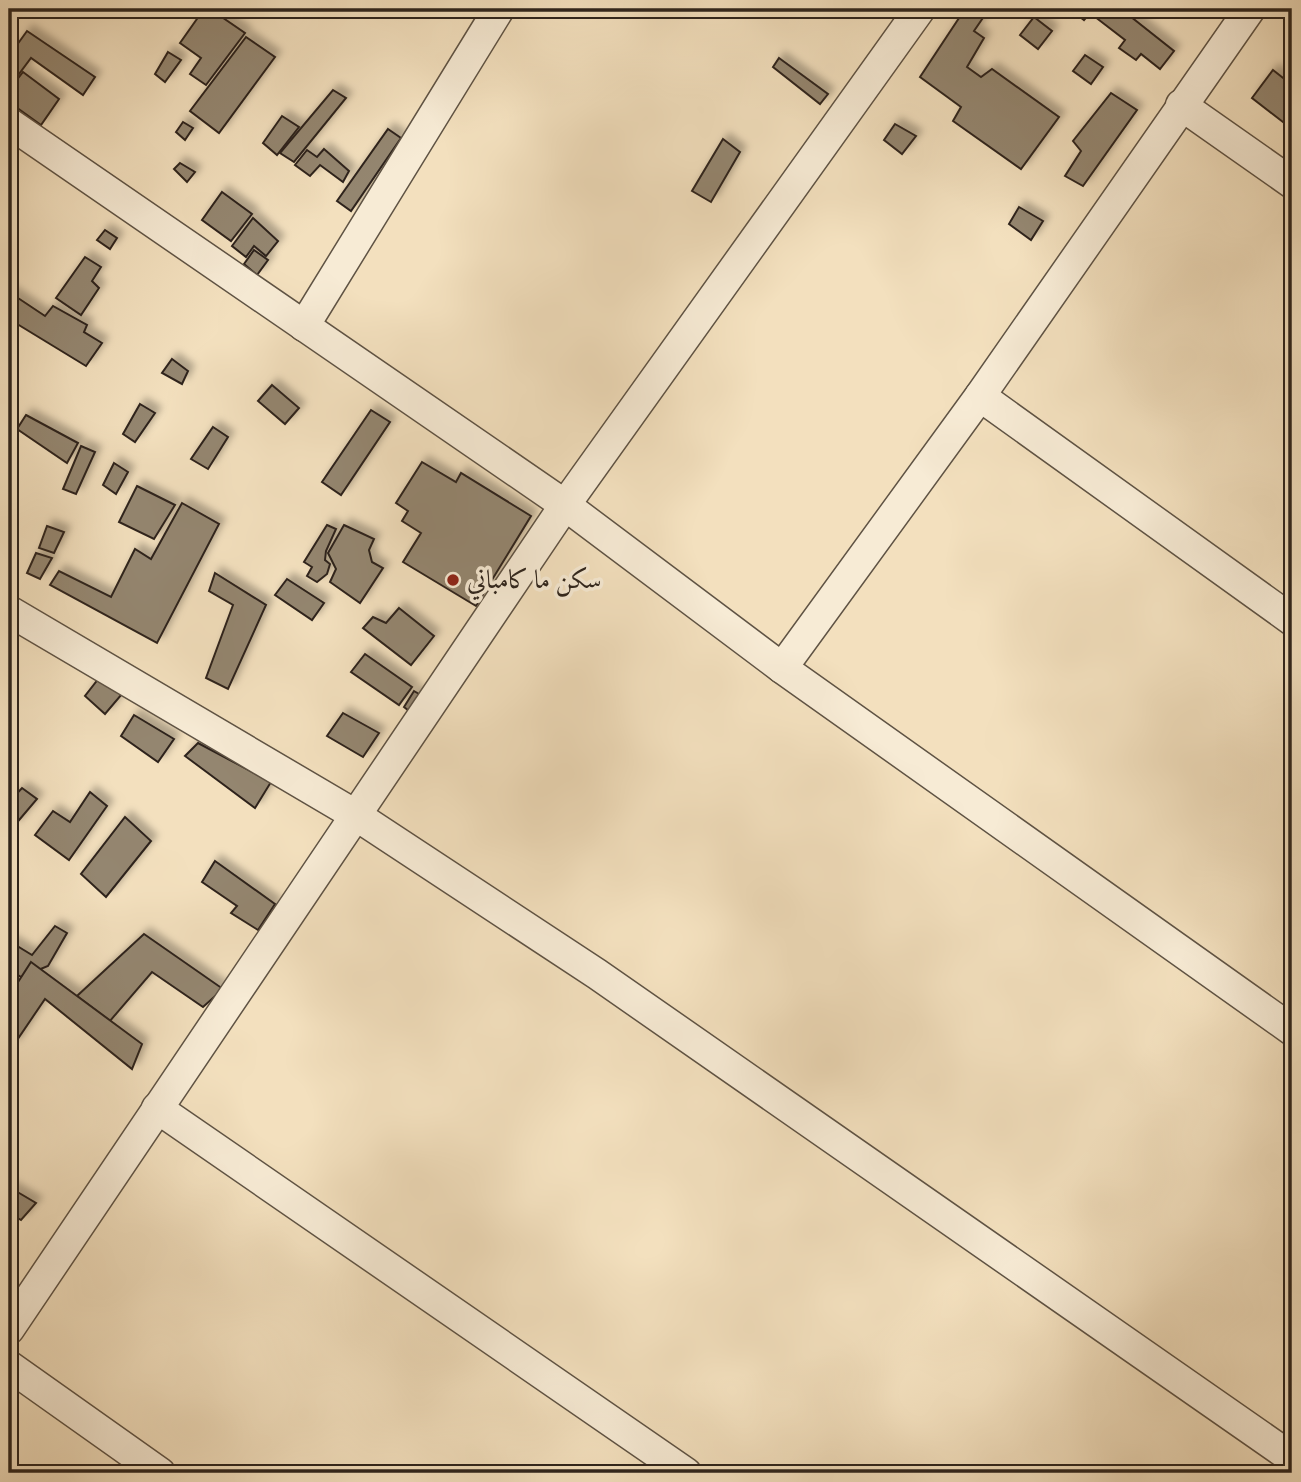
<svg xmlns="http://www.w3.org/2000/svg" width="1301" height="1482" viewBox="0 0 1301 1482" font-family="'Libre Bodoni',Amiri,serif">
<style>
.building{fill:#948670;stroke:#2e241c;stroke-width:2;filter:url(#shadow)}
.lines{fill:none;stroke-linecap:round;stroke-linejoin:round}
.minor-casing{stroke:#5f5344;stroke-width:33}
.minor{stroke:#f7ebd5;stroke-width:30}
.poi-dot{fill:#8f2418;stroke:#f7ebd5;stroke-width:2.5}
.labels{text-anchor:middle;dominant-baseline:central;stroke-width:7;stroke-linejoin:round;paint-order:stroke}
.poi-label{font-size:26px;fill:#2e241c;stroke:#f7ebd5;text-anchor:start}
</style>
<defs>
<filter id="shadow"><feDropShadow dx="6" dy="-6" stdDeviation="3.5" flood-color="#0004"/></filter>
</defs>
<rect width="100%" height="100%" fill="#f3e0be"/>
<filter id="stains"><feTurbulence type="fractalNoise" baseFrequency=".00286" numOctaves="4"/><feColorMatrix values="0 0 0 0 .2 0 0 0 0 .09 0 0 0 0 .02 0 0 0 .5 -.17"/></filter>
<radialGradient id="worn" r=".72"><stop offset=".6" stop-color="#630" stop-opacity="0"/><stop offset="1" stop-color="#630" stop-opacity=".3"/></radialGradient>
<!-- building -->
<g class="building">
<path d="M204,9H210L245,33L206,85L190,74L201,58L180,43Z"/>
<path d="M965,9H989L974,31L984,38L967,67L981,77L992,69L1059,117L1021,169L953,121L961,107L920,77Z"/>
<path d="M1070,9H1121L1174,51L1160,69L1141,54L1136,60L1119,48L1125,40L1090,13L1084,20Z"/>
<path d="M1034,17L1052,31L1038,49L1020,35Z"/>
<path d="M27,31L95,77L83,95L31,58L16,78L9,72V56Z"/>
<path d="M246,37L275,57L219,133L190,111Z"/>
<path d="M168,52L181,60L165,82L155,74Z"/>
<path d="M1085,55L1103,67L1091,84L1073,71Z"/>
<path d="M779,58L828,94L820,104L773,67Z"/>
<path d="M1273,70L1292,85V129L1252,98Z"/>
<path d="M23,72L59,99L41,125L9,102V90Z"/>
<path d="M333,90L346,98L294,162L280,153Z"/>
<path d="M1111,93L1137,110L1083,186L1065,176L1081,151L1073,141Z"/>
<path d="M282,116L299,127L277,155L263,143Z"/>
<path d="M183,122L193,128L185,140L176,132Z"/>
<path d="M895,124L916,136L902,154L884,140Z"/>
<path d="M388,129L401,138L351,211L337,201Z"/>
<path d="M723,139L740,152L711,202L692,191Z"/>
<path d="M324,149L349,171L343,182L320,165L310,176L295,165L307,150L317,157Z"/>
<path d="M180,163L195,172L187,182L174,169Z"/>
<path d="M222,192L252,214L231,241L202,220Z"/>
<path d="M1019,207L1043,221L1031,240L1009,224Z"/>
<path d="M253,218L278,241L266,256L254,246L246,257L232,246Z"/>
<path d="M105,230L117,238L110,249L97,240Z"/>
<path d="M254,250L268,260L257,275L244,264Z"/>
<path d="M85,257L101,267L92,281L99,288L81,315L56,298Z"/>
<path d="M9,292L45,316L53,306L87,325L84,332L102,343L86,366L9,319Z"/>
<path d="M172,359L188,371L182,384L162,373Z"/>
<path d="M272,385L299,408L285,424L258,401Z"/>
<path d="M140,404L155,413L135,442L123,434Z"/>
<path d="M371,410L390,422L341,495L322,482Z"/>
<path d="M26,415L78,443L67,463L17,429Z"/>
<path d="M213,427L228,437L208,469L191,459Z"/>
<path d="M81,446L95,452L76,494L63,489Z"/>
<path d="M422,462L456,482L461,473L531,516L476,606L403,562L421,533L402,521L408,511L396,503Z"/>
<path d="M114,463L128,472L116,494L103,485Z"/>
<path d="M137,486L175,505L154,539L119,522Z"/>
<path d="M182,503L219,524L157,643L50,585L59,571L111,597L135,549L151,559Z"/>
<path d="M327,525L336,529L326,551L325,560L330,564L327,574L317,582L307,576L312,567L304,562Z"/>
<path d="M344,525L374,539L369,550L372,562L383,568L360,603L330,582L336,569L328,553Z"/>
<path d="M47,526L64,532L54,553L39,548Z"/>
<path d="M36,553L52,558L40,579L27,573Z"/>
<path d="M215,573L266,605L228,689L206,678L233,605L209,591Z"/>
<path d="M287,579L324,603L312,620L275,595Z"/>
<path d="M399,608L434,636L411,665L363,628L373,617L386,623Z"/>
<path d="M365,654L412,687L399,705L351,672Z"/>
<path d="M99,678L122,694L105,714L85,696Z"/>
<path d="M414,691L424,697L413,714L404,707Z"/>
<path d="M343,713L379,733L363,757L327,736Z"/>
<path d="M134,715L174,739L158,762L121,736Z"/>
<path d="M198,743L271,782L255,808L185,756Z"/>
<path d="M22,788L37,799L14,826L9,822V802Z"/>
<path d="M90,792L107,806L69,860L35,835L53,811L70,822Z"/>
<path d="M125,817L151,841L106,897L81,874Z"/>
<path d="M215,861L275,904L258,930L231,913L237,906L202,882Z"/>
<path d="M55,926L67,933L48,966L21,977L9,969V941L32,955Z"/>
<path d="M144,934L223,989L203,1007L152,972L110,1021L77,996Z"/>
<path d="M31,962L142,1044L132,1069L45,999L13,1046L9,1043V996Z"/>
<path d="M9,1187L36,1203L21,1220L9,1213Z"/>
</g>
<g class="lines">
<defs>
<g id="minor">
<path d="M1181,105L1292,183"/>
<path d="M9,123L565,505L782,668L1292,1030"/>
<path d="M304,326L499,9"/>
<path d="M980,396L1292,620"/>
<path d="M9,611L357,816L597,974L1292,1458"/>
<path d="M782,668L980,396L1250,9"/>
<path d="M157,1108L686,1473"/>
<path d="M9,1329L565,505L920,9"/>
<path d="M9,1366L160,1473"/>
</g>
</defs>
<!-- minor casing -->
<use href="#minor" class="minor-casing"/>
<!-- minor -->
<use href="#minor" class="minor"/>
</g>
<!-- markers -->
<circle class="poi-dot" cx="453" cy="580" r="7"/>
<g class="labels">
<!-- poi labels -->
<g class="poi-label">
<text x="467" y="580">سكن ما كامباني</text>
</g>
</g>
<!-- margin -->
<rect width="1301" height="1482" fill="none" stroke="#f3e0be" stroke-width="35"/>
<rect x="10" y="10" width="1280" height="1461" fill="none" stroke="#2e241c" stroke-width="3.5"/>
<rect x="18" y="18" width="1266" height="1447" fill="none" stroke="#2e241c" stroke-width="2"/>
<rect width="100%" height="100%" filter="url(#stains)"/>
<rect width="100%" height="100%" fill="url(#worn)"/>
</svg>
